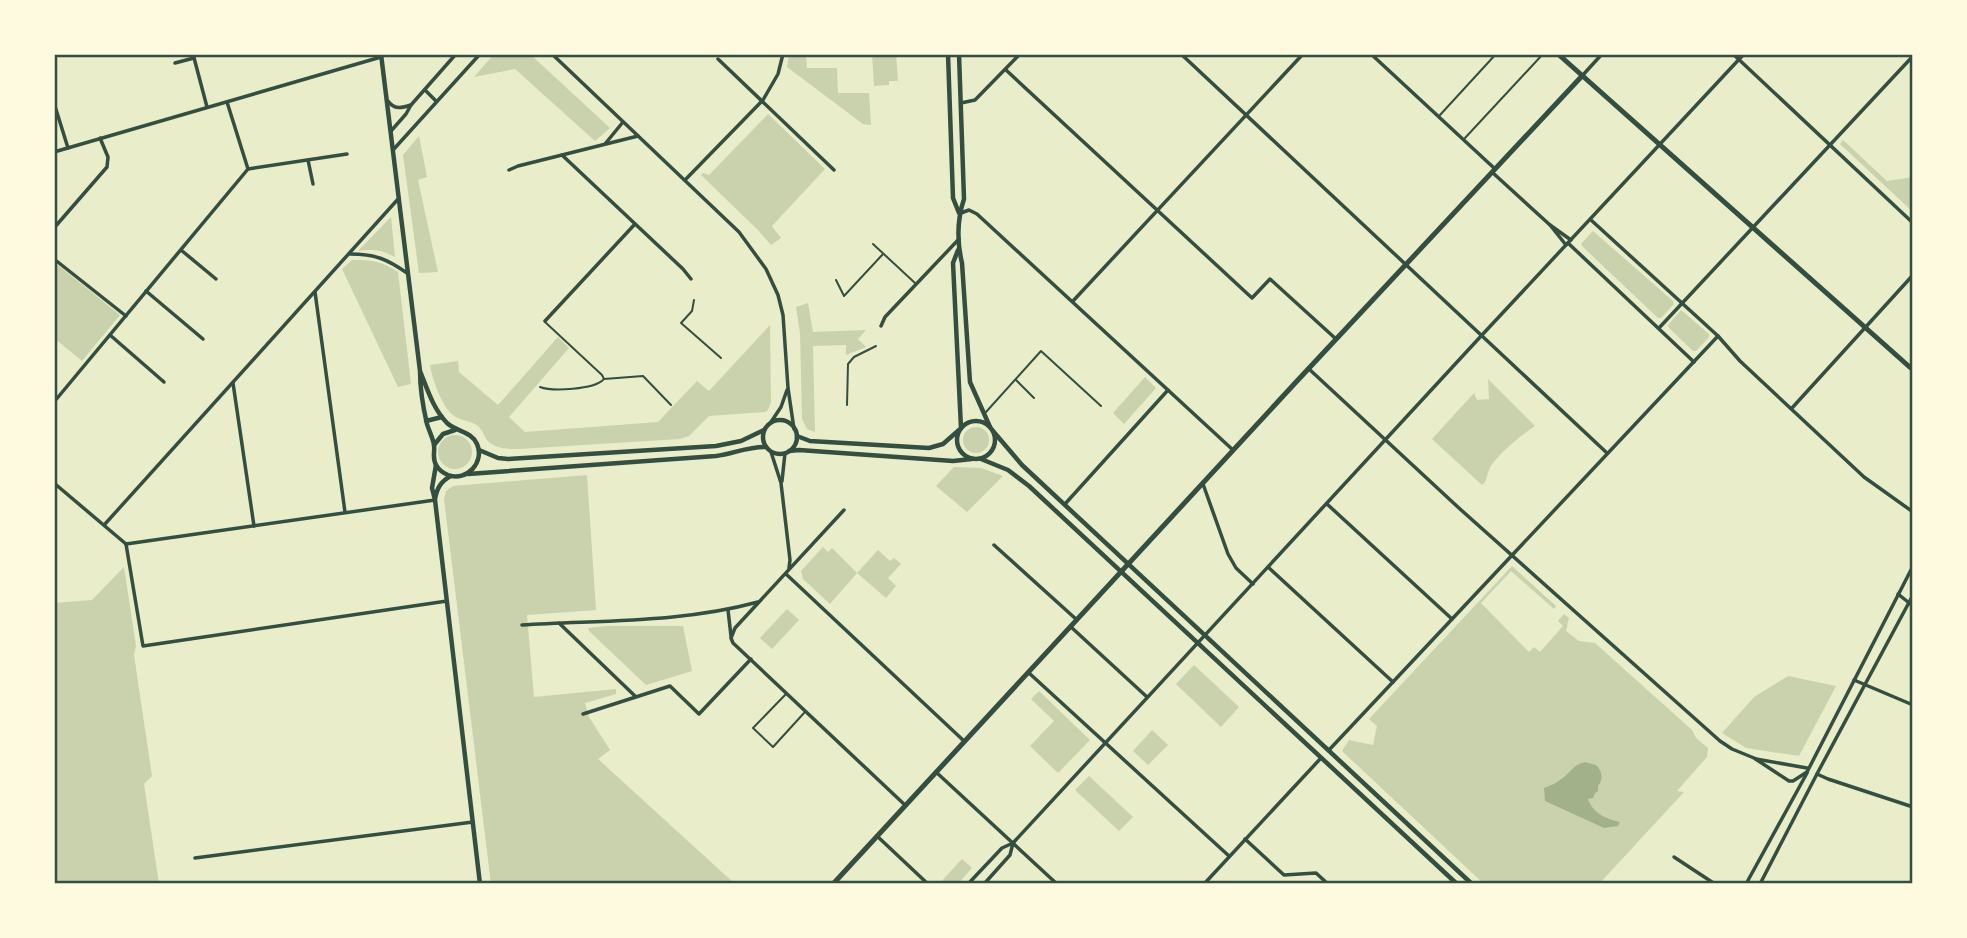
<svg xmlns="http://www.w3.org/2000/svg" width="1967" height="938" viewBox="0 0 1967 938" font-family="'Varela Round',sans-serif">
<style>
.green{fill:#cad2ad}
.water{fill:#a3b18a}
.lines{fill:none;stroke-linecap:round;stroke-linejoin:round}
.service{stroke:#344e41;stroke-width:2}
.minor{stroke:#344e41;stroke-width:3.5}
.tertiary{stroke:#344e41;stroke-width:4.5}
.secondary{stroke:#344e41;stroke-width:5}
.neatline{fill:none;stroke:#344e41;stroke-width:2.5}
</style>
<rect width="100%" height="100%" fill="#e9edc9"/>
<!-- green -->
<g class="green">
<path d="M494,54H530L610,128L595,141L515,69L474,77Z"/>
<path d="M789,54H806L807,68H837L838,93H869L871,125L863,124L787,67Z"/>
<path d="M872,54H896L898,81H889V85L874,86Z"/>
<path d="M768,114L825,169L772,226L781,238L771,245L757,229L701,175L703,173L709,175Z"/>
<path d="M419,136L427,177L418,180L438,272L419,273L403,155Z"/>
<path d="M1843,140L1887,181L1913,177V212L1840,144Z"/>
<path d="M391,217L395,257C382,250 373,249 358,251Z"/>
<path d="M1593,231L1673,301L1674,304L1661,318H1658L1582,246L1581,244Z"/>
<path d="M352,260C373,260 380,261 398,272L411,384L398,387L342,269Z"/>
<path d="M54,262L120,315L82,361L54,338Z"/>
<path d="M808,303L813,332L866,330L858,339L866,347L846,355V345L813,346L815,432L807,429L802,419L800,333L796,307Z"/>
<path d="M1681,310L1709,334V337L1696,351H1693L1669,328L1668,325Z"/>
<path d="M770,325L771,402L768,410L765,412L709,416L689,436L680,439L519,449C509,449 494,449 487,440C484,436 483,431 478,426C470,420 460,421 453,415C442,407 432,378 430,365L458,361L459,372L498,405L558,337L569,348L509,417L525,432L658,422L697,381L709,391Z"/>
<path d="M1145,377L1156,388L1124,424L1113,413Z"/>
<path d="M1488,379L1535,426C1524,433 1494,457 1489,470C1486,477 1488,480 1482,485L1432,439L1474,393L1477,400L1489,399Z"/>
<circle cx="976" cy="440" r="13"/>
<circle cx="455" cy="452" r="17"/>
<path d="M954,467L981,468L1003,476L967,512L936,486Z"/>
<path d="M587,475L596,610L527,615L534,697L616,689V694L585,703L589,717L610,750L598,759L735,884H491L444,499L446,491L453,486Z"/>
<path d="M823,547L828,552L832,548L857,573L878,550L890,561L894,558L901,564L888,578L896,586L886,598L857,573L830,604L803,579L801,571Z"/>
<path d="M1512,566L1556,606L1554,609L1511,571L1481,603L1529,652L1534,647L1540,652L1563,626L1558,621L1564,614L1569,618L1566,631L1579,641L1595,643L1692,730L1696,738L1708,748L1707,757L1677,791L1684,792L1599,884H1484L1342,751L1349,740L1373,745L1377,726L1369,719Z"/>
<path d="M124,567L136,646L134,655L152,776L144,784L159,884H54V603L92,600Z"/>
<path d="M787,609L799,620L772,649L760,638Z"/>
<path d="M606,626H683L692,671L646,685L589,631L588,628Z"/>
<path d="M1194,665L1239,707L1221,727L1176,684Z"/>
<path d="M1788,676L1836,686L1799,756L1746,748L1722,733L1754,697Z"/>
<path d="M1039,691L1090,740L1058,773L1030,746L1054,721L1031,699Z"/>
<path d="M1152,730L1168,745L1148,765L1133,751Z"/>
<path d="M1089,776L1133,817L1119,831L1075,790Z"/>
<path d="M962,859L972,868L958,884H939Z"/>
</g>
<!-- water -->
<path class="water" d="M1585,762L1596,765C1602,771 1604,779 1598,786V791L1595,793L1593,798L1588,799C1593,814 1607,819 1620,822L1618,826L1604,828L1545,801L1544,788C1549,786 1555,784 1560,780C1571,773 1572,765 1585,762Z"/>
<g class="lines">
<!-- service -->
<g class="service">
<path d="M1440,115L1496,54"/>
<path d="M1465,138L1543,54"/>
<path d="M873,244L915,283"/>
<path d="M836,280L844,296L883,254"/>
<path d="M694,300L692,311L681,323L721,358"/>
<path d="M545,322L602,375L604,379L643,376L671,405"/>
<path d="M1016,380L1034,398"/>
<path d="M540,387C553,392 594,389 603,380"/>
<path d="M847,405L848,364L854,357L876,346"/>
<path d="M986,412L1041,351L1101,406"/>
<path d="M786,694L753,728L773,747L804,713"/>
</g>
<!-- minor -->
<g class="minor">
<path d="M193,54L207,107"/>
<path d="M552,54L739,232L766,269L778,295L783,315L788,388L794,429"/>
<path d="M1181,54L1607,453"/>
<path d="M1371,54L1494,168"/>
<path d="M1733,54L1913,223"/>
<path d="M718,59L834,170"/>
<path d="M175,63L194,58"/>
<path d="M1006,70L1252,298L1270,279L1336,339"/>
<path d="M1582,76L1602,54"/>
<path d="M425,90L436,101"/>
<path d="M388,101C394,110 402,108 411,105"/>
<path d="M54,103L68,148"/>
<path d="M961,103L975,100L1020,54"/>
<path d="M391,131L406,114L411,105L456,54"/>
<path d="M605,144L623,122"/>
<path d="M393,150L480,54"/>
<path d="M54,152L381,57"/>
<path d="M562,155L683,269L691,279"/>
<path d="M308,160L313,184"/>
<path d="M248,169L347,154"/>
<path d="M509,170L518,166L638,136"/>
<path d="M1493,173L1550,225"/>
<path d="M685,180L763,100L778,74L783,54"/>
<path d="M961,213L969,210L977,214L1233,450"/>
<path d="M1591,220L1718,336L1740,361L1864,477L1913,512"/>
<path d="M54,228L107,167L108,157L100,138"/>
<path d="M1568,243L1694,362"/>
<path d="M1566,245L1550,225L1571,240"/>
<path d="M181,250L216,279"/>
<path d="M350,254C375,254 387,259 407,273"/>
<path d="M54,259L126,316"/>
<path d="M146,291L203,339"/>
<path d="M315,292L345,512"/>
<path d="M1073,301L1303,54"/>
<path d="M545,321L635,224"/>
<path d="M881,326L885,317L959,239"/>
<path d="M1659,328L1913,56"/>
<path d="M110,335L164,382"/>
<path d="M1309,369L1460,509L1720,741L1732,749L1754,758L1789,781H1793L1807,772"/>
<path d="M233,383L254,526"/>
<path d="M54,402L248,169L227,102"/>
<path d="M1792,408L1913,275"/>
<path d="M771,422L781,407L787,390"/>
<path d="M771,452L781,483L790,560L789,568"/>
<path d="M782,481L785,453"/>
<path d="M54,483L126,544L143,646L447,601"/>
<path d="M1203,484L1228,554L1236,568L1253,584"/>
<path d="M1065,504L1168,390"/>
<path d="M1327,504L1452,619"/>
<path d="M844,510L735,628L731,638L733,643L905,805"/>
<path d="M105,524L399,198"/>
<path d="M126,544L435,500"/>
<path d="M994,545L1077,620"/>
<path d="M1268,567L1393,682"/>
<path d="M786,574L964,741"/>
<path d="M1898,594L1913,606"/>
<path d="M728,610L731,636"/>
<path d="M559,623L635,696"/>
<path d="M522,625C601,620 681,623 758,602"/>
<path d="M1071,627L1147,697"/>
<path d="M1029,673L1229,856"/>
<path d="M1854,680L1913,705"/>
<path d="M583,714L670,686L699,714L751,659"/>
<path d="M1329,750L1718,336"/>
<path d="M1756,759L1807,768"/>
<path d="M936,772L1057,884"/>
<path d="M1807,772L1913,566"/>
<path d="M1817,774L1828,779L1913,807"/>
<path d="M877,836L928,884"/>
<path d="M1245,839L1284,875L1316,873L1328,884"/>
<path d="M1674,857L1715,884"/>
<path d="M195,858L473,822"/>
<path d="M968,884L1002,848L1013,843L1482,335L1744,54"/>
<path d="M984,884L1010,855L1013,843"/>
<path d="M1204,884L1321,758"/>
<path d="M1746,884L1807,773"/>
<path d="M1760,884L1818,772L1913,595"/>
</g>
<!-- tertiary -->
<g class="tertiary">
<path d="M381,54L420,371C420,389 423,407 427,424C429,431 433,438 434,445C435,452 432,458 436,465C439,470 443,473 448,475C467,482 485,462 477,444C471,431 457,432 447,423C433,409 427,388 420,371"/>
<path d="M948,54L953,198L959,213"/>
<path d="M959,54L964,199C957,220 957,242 962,263L970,382L990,427"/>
<path d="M958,250L953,263L961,428"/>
<circle cx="780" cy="437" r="17"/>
<circle cx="976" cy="440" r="19"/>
<path d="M426,421L442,417"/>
<path d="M993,431L1022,465L1472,884"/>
<path d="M797,436L810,441L929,448L943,444L959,430"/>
<path d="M434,445L443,434L455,430"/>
<path d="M479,450L498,458L508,459L716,446L741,441L764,430"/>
<path d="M789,451L799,450L953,461L972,459"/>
<path d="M981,459L1008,470L1029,486L1457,884"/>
<path d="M436,465L432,488L435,500L480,884"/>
<path d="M468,474L716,456C733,454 749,446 766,447"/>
<path d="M435,499C437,488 441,481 451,476"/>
</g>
<!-- secondary -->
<g class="secondary">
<path d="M1558,54L1913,370"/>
<path d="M833,884L1297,381L1582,76"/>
</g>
</g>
<!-- border -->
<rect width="1967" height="938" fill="none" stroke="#fefae0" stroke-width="112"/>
<rect x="56" y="56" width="1855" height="826" class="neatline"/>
</svg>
